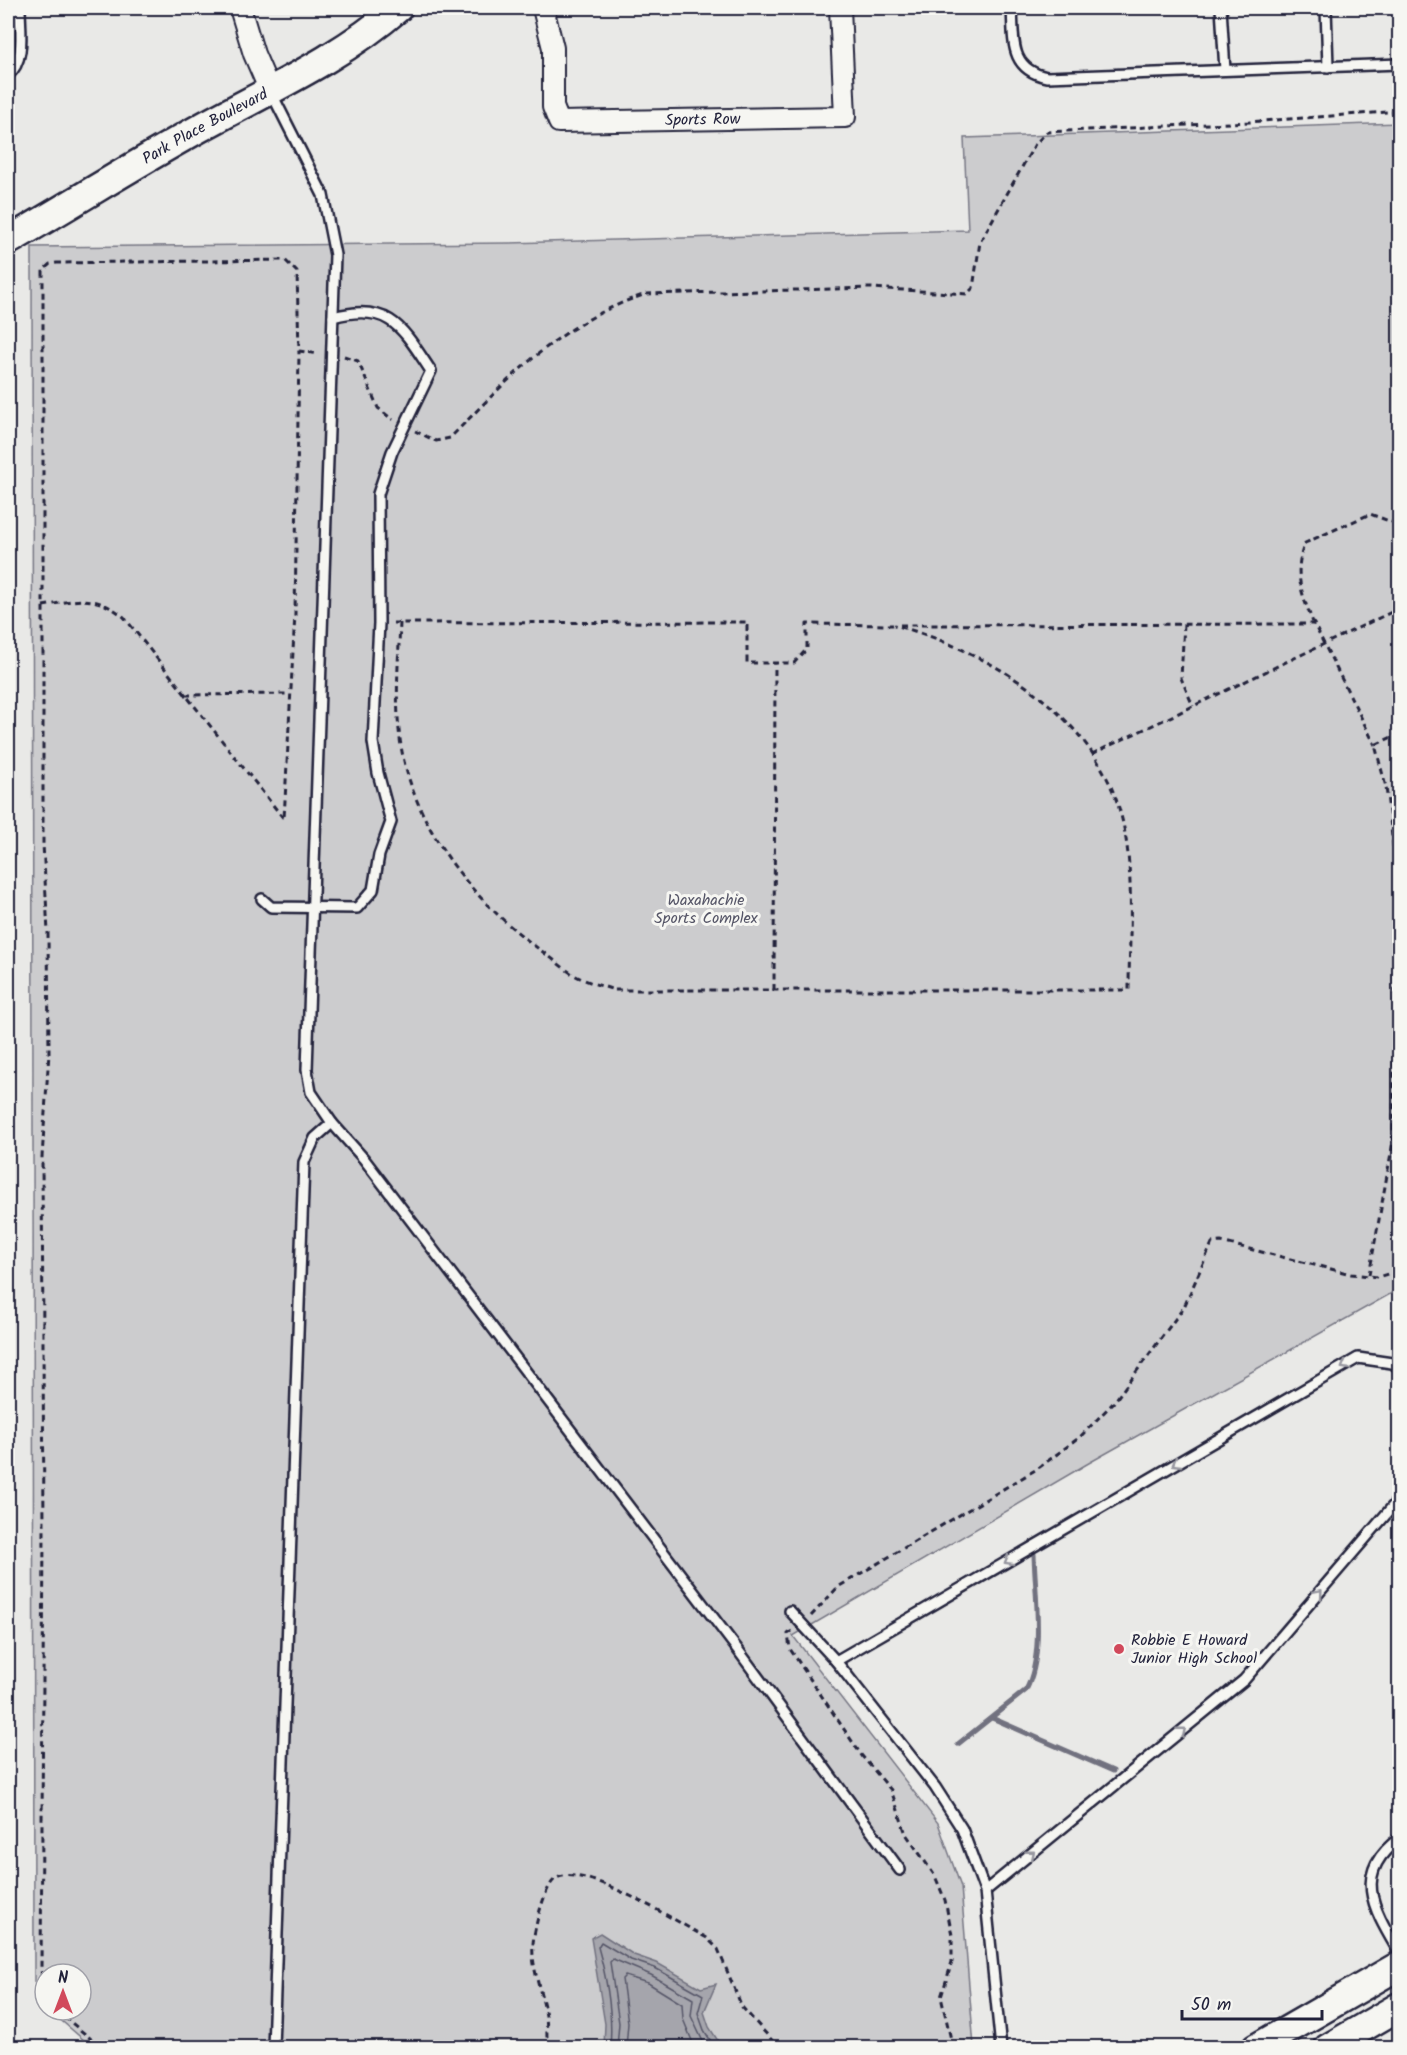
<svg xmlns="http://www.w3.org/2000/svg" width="1407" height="2055" viewBox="0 0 1407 2055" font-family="Kalam,sans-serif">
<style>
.green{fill:#ccccce;stroke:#777784;stroke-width:1.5}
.water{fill:#a5a5ac;stroke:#71717f;stroke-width:1.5}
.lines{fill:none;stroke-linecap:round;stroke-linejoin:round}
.shore{stroke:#565668;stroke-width:1.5}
.stream{stroke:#71717f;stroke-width:5}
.lane-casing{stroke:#22223b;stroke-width:14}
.street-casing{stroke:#22223b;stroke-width:24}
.secondary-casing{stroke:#22223b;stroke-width:32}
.path{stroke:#22223b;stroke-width:3;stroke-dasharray:6 4.5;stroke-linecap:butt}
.lane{stroke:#f6f6f2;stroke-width:9}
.street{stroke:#f6f6f2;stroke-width:20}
.secondary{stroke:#f6f6f2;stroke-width:27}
.oneway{stroke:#9797a0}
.poi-dot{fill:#d1495b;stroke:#f6f6f2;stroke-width:2}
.labels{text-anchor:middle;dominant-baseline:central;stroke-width:6;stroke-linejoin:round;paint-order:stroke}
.street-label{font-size:16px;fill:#22223b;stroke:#f6f6f2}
.park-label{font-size:16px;fill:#555567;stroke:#f6f6f2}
.poi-label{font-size:16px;fill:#22223b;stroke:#f6f6f2;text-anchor:start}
</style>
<rect width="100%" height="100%" fill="#e9e9e7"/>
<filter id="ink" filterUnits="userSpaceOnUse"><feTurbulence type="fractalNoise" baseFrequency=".0167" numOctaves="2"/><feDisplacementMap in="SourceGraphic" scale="12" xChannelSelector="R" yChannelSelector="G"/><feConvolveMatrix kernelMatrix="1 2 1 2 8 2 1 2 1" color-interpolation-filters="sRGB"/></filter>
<g filter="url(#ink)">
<!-- green -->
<path class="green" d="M1399,123V1289L1087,1464L793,1636L938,1823L961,1887L974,2047H92L49,2010H81V1974H45V2005L34,1981L32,247L510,243L968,230L964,138Z"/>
<!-- water -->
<path class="water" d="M600,1933L634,1955L657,1963L701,1988L716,1984L704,2012L709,2027L722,2047H604L605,2024L591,1938Z"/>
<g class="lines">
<!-- shore -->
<g class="shore">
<path d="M610,2048C613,2014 607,1979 598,1947L601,1942L631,1960L655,1968L703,1995L698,2013L704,2030L715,2048"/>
<path d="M617,2048L619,2023L610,1962L613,1959L651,1975L693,1999L691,2016L706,2048"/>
<path d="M626,2048L628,2023L622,1979L625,1976L648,1983L682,2004L683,2019L695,2048"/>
</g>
<!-- stream -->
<g class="stream">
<path d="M992,1718L1113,1771"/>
<path d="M958,1744L1026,1690C1045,1654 1035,1595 1034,1554"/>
</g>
<defs>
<g id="lane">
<path d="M1012,8C1014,40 1009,69 1047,77L1400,64"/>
<path d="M1221,8L1225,70"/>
<path d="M1326,8L1328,67"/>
<path d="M8,75C26,61 20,29 20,8"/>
<path d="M271,92L323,195L335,255L307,1070L311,1092L332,1123L315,1138L304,1162L273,2048"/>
<path d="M262,899L271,907L357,908L373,890L379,855L391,822L378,773L373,742L379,623L378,494L392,452L431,371C403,329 390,301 333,317"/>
<path d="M332,1123L364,1159L738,1650L900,1870"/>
<path d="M790,1611L836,1661L935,1787L962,1829L985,1891L1001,2048"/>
<path d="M836,1661L1358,1358L1392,1363L1400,1368"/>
<path d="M1400,1838C1350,1874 1375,1911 1400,1954"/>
<path d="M985,1891L1244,1680L1400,1498"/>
</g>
<g id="street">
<path d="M240,8L254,54L270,91"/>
<path id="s1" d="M543,8L553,48V107L559,122L845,117L840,8"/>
</g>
<g id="secondary">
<path id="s2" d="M8,241C72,204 135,164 200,128C267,91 341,58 398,8"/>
<path d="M1256,2048L1400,1965"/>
<path d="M1328,2048L1400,2006"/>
</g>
</defs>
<!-- lane casing -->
<use href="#lane" class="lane-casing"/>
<!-- street casing -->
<use href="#street" class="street-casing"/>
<!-- secondary casing -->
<use href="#secondary" class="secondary-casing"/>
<!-- path -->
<g class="path">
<path d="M344,356L358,361L378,408L393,420"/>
<path d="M415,431L436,441L450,438C511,376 561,322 646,294L871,288L967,294L973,288L980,242L1035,144L1047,132L1249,122L1400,111"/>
<path d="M43,606C78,600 94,593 124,617L284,819L295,614L299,351"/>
<path d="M393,623L747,622V663H794L807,649V624L893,625"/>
<path d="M400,623C398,671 393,722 406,769C428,848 484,911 550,957C559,964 569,973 580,978C590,983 603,986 614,990H1129C1129,931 1136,865 1119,808C1089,711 987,650 894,625"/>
<path d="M1184,624L1181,678L1193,706"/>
<path d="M900,625L1314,624L1375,745"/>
<path d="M1314,625C1303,597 1292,573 1305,543L1370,514L1400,525"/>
<path d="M185,695L288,694"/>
<path d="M1092,754L1400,608"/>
<path d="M774,990L775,663"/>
<path d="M1369,1275L1393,1142L1396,869L1386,787L1375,745L1400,733"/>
<path d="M811,1616L838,1587L1037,1469L1080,1437L1114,1402L1184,1307L1212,1243L1221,1242L1351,1274L1378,1277L1400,1270"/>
<path d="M792,1631L788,1634L790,1649L862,1756L891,1790L906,1834L935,1876L945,1900L952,1935V1962L941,1997L953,2048"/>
<path d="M45,1998L41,1970L44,1532L42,1157L49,1053L48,932L43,844V270L50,264L57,263L285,260L297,272L299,351L319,354"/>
<path d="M56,2010L102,2048"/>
<path d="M547,2048C547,2037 547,2026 546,2016C542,1993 531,1967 533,1944C534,1929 544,1889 554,1880C578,1858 682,1925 707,1938L718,1949L742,2007L779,2048"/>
</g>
<!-- lane -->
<use href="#lane" class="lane"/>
<!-- street -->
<use href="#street" class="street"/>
<!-- secondary -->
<use href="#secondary" class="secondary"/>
</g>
<!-- one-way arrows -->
<defs><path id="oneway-chevron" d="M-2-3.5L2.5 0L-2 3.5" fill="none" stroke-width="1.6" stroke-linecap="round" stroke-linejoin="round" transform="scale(1.5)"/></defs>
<g class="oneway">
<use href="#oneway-chevron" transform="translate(1345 1366) rotate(150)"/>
<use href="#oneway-chevron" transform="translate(1176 1463) rotate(150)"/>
<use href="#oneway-chevron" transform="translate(1008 1561) rotate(150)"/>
<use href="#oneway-chevron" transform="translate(1319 1593) rotate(-49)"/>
<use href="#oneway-chevron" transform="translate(1182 1731) rotate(-39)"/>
<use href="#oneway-chevron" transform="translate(1031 1854) rotate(-39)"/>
</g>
</g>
<!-- markers -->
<circle class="poi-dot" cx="1119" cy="1649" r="6"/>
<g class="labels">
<!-- street labels -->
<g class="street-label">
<text stroke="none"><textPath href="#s1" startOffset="260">Sports Row</textPath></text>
<text stroke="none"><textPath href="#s2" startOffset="228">Park Place Boulevard</textPath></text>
</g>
<!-- park labels -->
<g class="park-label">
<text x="706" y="900">Waxahachie<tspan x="706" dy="18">Sports Complex</tspan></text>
</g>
<!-- poi labels -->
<g class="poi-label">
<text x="1131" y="1640">Robbie E Howard<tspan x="1131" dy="18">Junior High School</tspan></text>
</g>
</g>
<!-- margin -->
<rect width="1407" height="2055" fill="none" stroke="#f6f6f2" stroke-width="30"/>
<rect x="15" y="15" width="1377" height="2025" fill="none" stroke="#22223b" stroke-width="2" filter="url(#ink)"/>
<!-- north arrow -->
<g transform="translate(63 1992)"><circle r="28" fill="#f6f6f2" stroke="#a1a1a9" stroke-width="1.5"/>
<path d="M0-4.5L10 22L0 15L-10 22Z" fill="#d1495b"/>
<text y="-9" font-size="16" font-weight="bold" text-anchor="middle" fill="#22223b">N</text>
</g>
<!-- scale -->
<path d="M1182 2010v9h140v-9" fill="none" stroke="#22223b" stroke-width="3"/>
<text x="1191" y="2010" font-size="18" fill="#22223b" stroke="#f6f6f2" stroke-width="4.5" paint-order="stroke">50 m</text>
</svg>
